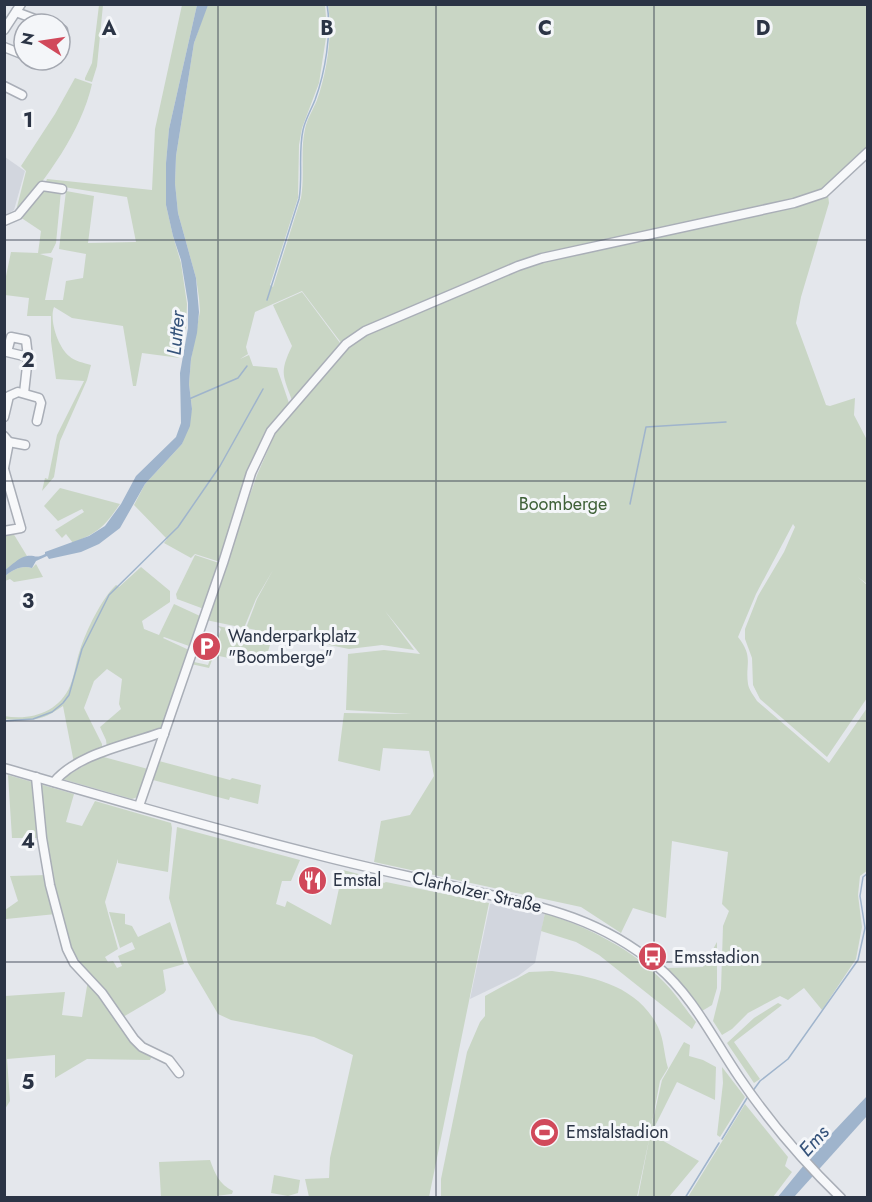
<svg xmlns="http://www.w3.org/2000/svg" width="872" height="1202" viewBox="0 0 872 1202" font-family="Jost,sans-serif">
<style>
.built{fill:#d2d6de}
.green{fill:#c9d6c5}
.water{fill:#9fb4cc}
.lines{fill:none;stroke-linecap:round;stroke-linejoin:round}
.stream{stroke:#9fb4cc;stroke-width:1.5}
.minor-casing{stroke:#a9aeb7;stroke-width:11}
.minor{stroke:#f7f8fa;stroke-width:8}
.grid{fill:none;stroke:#2b3445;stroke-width:1.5;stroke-opacity:0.55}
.labels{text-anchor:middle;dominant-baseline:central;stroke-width:6;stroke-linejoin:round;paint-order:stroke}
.park-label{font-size:18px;fill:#3f6138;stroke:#f4f6f9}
.poi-label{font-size:18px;fill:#2b3445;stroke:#f4f6f9;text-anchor:start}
.street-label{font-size:18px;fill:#2b3445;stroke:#f4f6f9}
.water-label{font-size:20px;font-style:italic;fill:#34527a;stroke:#f4f6f9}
.grid-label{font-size:20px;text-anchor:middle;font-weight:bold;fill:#2b3445;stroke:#f4f6f9;stroke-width:6;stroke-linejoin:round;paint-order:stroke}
</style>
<rect width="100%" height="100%" fill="#e4e7ec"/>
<!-- built -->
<g class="built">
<path d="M5,157L25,171L14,210L5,215Z"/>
<path d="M501,903L545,913L535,963L518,976L470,999L490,904Z"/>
</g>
<!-- green -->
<g class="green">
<path d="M325,4L327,31L319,83L302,128L299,145L298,198L270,285L273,287L301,198C305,175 300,152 305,129C307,119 313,110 317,100C327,72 333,33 328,5H867V147L830,182L827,187L829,203L801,297L796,323L826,405L830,406L855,398L854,415L867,440V584L858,577L867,585V698L827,757L760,699L753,685L752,658L745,639V629L758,596L784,552L795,527L793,524L756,594L738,637C754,657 745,664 748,684C749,690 754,696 757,701L829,763L867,708L868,870L860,876L858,895L862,927L856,959L822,1010L804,988L788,1000L780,996L748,1013L732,1029L722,1035L713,1021L721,989L723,926L729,911L722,904L728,852L672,841L666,918L633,908L621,933L581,907L374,862L381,821L410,815L434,776L429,751L383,748L380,771L338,761L344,713L411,714L346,710L348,654L384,650L420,654L385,611L414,650L382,645L349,649L246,628L257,599L273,570L256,599L244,628L206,620L257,475L275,434L345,348L302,291L255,312L246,347L248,354L240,359L249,355L253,366L277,368L290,406L268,430L220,562L195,554L191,558L164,543L167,539L134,505L145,484L182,444L192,409L189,384L191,359L200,311L199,298L196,278L178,213L175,183L176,156L194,43L206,8L208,5Z"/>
<path d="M99,5H103L97,66L92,82L85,80V78L92,63Z"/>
<path d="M182,5H197L169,129L166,163V205L173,236L181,263L187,304L186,328L180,358L142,353L136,386H133L123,326L72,318L54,307C49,320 58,347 69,356C74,361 84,363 91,365L87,380L60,441L54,477L42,491L45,478L48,479L57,435L84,381L56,379L51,341V316H27L29,298L5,295V281L11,252L38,253L41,231L20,217L42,189L61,191L56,243L51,253L40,254L53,258L45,300H63L66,281L83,278L86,254L59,249L66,191L94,196L88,243L136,242L127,197L45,184L47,179L152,190L155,129Z"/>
<path d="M75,78L92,84C81,132 47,178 15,215L26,171L21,166L55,114Z"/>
<path d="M302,292L340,343L293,403C283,375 279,373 292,346L273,305Z"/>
<path d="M60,488L120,504C104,527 99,532 73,543L66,534L62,538L55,530L84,512L82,509L58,521L44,506Z"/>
<path d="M13,533L27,556L5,570V534Z"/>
<path d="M195,555L219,563L204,609L177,599L176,594Z"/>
<path d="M36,564L43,577L14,582L10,579L5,581V576C13,570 21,565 32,568Z"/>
<path d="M141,567L170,591V602L142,621L144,629L159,635L174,604L200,616L191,645L189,646L164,637L163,638L189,650L164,723L160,731L107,748L106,740L100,727L121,709L119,704L122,679L107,669L94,681L84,708L102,744V748L74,763L63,706C40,722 32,721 5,719L4,716C31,721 59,712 70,686C75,674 76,661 80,650C86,631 102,598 116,585L119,587Z"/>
<path d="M218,626L272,638L264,665L214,655L209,668L191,664L194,662L208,665L221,629Z"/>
<path d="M100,756L148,769L138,797L132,799L62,779Z"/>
<path d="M159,761L230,780L232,778L261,785L258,804L230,797L229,800L153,780Z"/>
<path d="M8,775L74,794L66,822L82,826L95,801L171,823L172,828L168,872L118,863V859L105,902L118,949L105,957L108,962L113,961L117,968L122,966L118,956L135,949L132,942L120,948L109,912L125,914V924L132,926L138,937L170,922L184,964L163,970L166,990L164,993L123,1017L71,950L50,875L44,838H12Z"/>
<path d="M177,827L300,860L291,881H282L276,904L285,907L287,901L331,925L343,870L370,877L384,883L386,882L489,903L429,1197H309L305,1179L329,1178L330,1158L353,1055L314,1037L231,1020L218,1014L188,963L169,898Z"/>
<path d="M46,875L56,914L6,919L5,991V910L18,901L10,876Z"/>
<path d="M545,913C587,927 633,949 664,982C676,994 685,1009 696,1022L692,1029L599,955L576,942L541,931Z"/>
<path d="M717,942V988L712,1005L702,1011L666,968L703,967Z"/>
<path d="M552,971C593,976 638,986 658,1027C664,1039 664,1055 668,1068L660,1081L650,1133L662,1080L684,1042L690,1045L689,1056L703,1060L716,1067L715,1100L677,1082L651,1134L699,1161L669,1197H638L650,1135L637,1197H441V1179L467,1052L480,1022L485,1016V996L529,972Z"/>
<path d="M88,980L152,1056L150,1060L87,1059L55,1078V1055L7,1059L10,1101L5,1109V996L65,992L62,1015L82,1017Z"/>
<path d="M778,1003L782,1005L734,1042L760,1079L754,1083L727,1043L754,1018Z"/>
<path d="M722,1067L745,1097L720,1137L717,1135L723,1083Z"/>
<path d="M745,1104L788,1157L785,1166L792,1172L773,1197H688Z"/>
<path d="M210,1160C215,1174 219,1184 233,1191L232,1194L199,1198L161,1197L159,1162Z"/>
<path d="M274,1175L300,1180L298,1193L288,1196L271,1193Z"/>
</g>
<!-- water -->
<g class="water">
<path d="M197,5H208L194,43L176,156L175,183L178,213L196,278L199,312L197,333L191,359L189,384L192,409L190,426L182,444L145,484L120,528L99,544L81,552L49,559L47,556L36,561L32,568C21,565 13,570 5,576V570C11,566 19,557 27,556C35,555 36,559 45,554V552L89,536L105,526L121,504L136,476L176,437L181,423L180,373L188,328V303L181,260L173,236L166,205V163L169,129Z"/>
<path d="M867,1096V1116L794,1197L777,1198L818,1148Z"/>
</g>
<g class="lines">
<!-- stream -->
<g class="stream">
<path d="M267,300L299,199C303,177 298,153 303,130C305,120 311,110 315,100C325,73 332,33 327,4"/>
<path d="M189,399L238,378L247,366"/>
<path d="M630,504L646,427L726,422"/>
<path d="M4,721L33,719L52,712L63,703L69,695L82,649L109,595L178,527L220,466L263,389"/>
<path d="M752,1092L760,1081L788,1059L858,960L865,928L860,896L863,877L868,873"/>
<path d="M722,1139L747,1098"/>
<path d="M685,1198L719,1143"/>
</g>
<defs>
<g id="minor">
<path d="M16,12L48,24"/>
<path d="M60,28L63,30"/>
<path d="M4,30L21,4"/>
<path d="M4,47L24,55"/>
<path d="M37,60L41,62"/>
<path d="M4,86L22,95"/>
<path d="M4,221L18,215L42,186L62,189"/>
<path d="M24,393L28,357L7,352L11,337L26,340L28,357"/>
<path d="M4,417L9,396L18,392L39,398L41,403L37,421"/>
<path d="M4,436L9,442L4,468"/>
<path d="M9,442L25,445"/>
<path d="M4,469L21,528L4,531"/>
<path d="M4,768C109,798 213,829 318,855C368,868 418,878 468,890C539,906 599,917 657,966C693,996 713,1039 739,1077C768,1120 803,1161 841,1198"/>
<path d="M36,777L42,838L50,885L67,949L74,963L102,993L134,1039L142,1047L169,1060L179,1073"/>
<path d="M54,782C77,754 127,745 160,733L164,734"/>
<path d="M139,806L223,563L251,473L271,431L346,344L365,331L518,266L542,258L794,203L824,193L868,152"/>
</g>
</defs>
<!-- minor casing -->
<use href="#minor" class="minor-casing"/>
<!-- minor -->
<use href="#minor" class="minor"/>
</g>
<!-- grid -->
<path class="grid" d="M218,4V1198M436,4V1198M654,4V1198M4,240H868M4,481H868M4,721H868M4,962H868"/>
<!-- icons -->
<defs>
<symbol id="parking-disc" viewBox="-11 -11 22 22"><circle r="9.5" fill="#d1495b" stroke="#f4f6f9"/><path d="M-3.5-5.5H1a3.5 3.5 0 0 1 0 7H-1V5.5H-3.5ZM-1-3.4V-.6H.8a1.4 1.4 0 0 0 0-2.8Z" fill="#fff"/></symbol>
<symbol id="restaurant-disc" viewBox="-11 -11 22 22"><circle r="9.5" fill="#d1495b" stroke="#f4f6f9"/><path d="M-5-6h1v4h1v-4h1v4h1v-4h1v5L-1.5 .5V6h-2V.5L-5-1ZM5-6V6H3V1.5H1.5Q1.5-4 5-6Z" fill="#fff"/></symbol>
<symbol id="bus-disc" viewBox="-11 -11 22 22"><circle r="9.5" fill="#d1495b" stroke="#f4f6f9"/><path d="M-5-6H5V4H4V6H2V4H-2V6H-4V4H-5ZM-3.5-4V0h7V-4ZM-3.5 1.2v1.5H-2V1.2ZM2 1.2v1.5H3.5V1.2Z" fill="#fff"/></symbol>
<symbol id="stadium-disc" viewBox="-11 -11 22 22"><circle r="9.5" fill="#d1495b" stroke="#f4f6f9"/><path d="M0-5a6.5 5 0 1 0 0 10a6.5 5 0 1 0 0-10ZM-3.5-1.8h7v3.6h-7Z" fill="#fff"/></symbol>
</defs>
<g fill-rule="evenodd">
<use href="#parking-disc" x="190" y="630" width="33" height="33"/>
<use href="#restaurant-disc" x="296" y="864" width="33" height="33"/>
<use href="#bus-disc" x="636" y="940" width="33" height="33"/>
<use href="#stadium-disc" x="528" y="1116" width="33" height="33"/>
</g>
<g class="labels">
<!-- park labels -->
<g class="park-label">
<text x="563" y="504">Boomberge</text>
</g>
<!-- poi labels -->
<g class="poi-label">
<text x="228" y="636">Wanderparkplatz<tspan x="228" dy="21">"Boomberge"</tspan></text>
<text x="333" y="880">Emstal</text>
<text x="674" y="957">Emsstadion</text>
<text x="566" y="1132">Emstalstadion</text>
</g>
<!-- street labels -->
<g class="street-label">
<text transform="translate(477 892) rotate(13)">Clarholzer Straße</text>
</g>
<!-- water labels -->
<g class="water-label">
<text transform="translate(176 333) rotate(-85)">Lutter</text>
<text transform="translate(814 1141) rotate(-48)">Ems</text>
</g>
</g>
<g class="grid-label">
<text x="109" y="35">A</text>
<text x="327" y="35">B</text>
<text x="545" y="35">C</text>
<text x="763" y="35">D</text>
<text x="28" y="127">1</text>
<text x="28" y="367">2</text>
<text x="28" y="608">3</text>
<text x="28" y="848">4</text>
<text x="28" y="1089">5</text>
</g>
<!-- border -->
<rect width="872" height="1202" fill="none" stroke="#2b3445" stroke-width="12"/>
<!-- north arrow -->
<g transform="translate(42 42) rotate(282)"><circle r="28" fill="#f4f6f9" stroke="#a4a8b1" stroke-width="1.5"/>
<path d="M0-4.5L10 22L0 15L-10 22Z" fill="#d1495b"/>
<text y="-9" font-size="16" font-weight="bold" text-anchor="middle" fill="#2b3445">N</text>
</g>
</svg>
